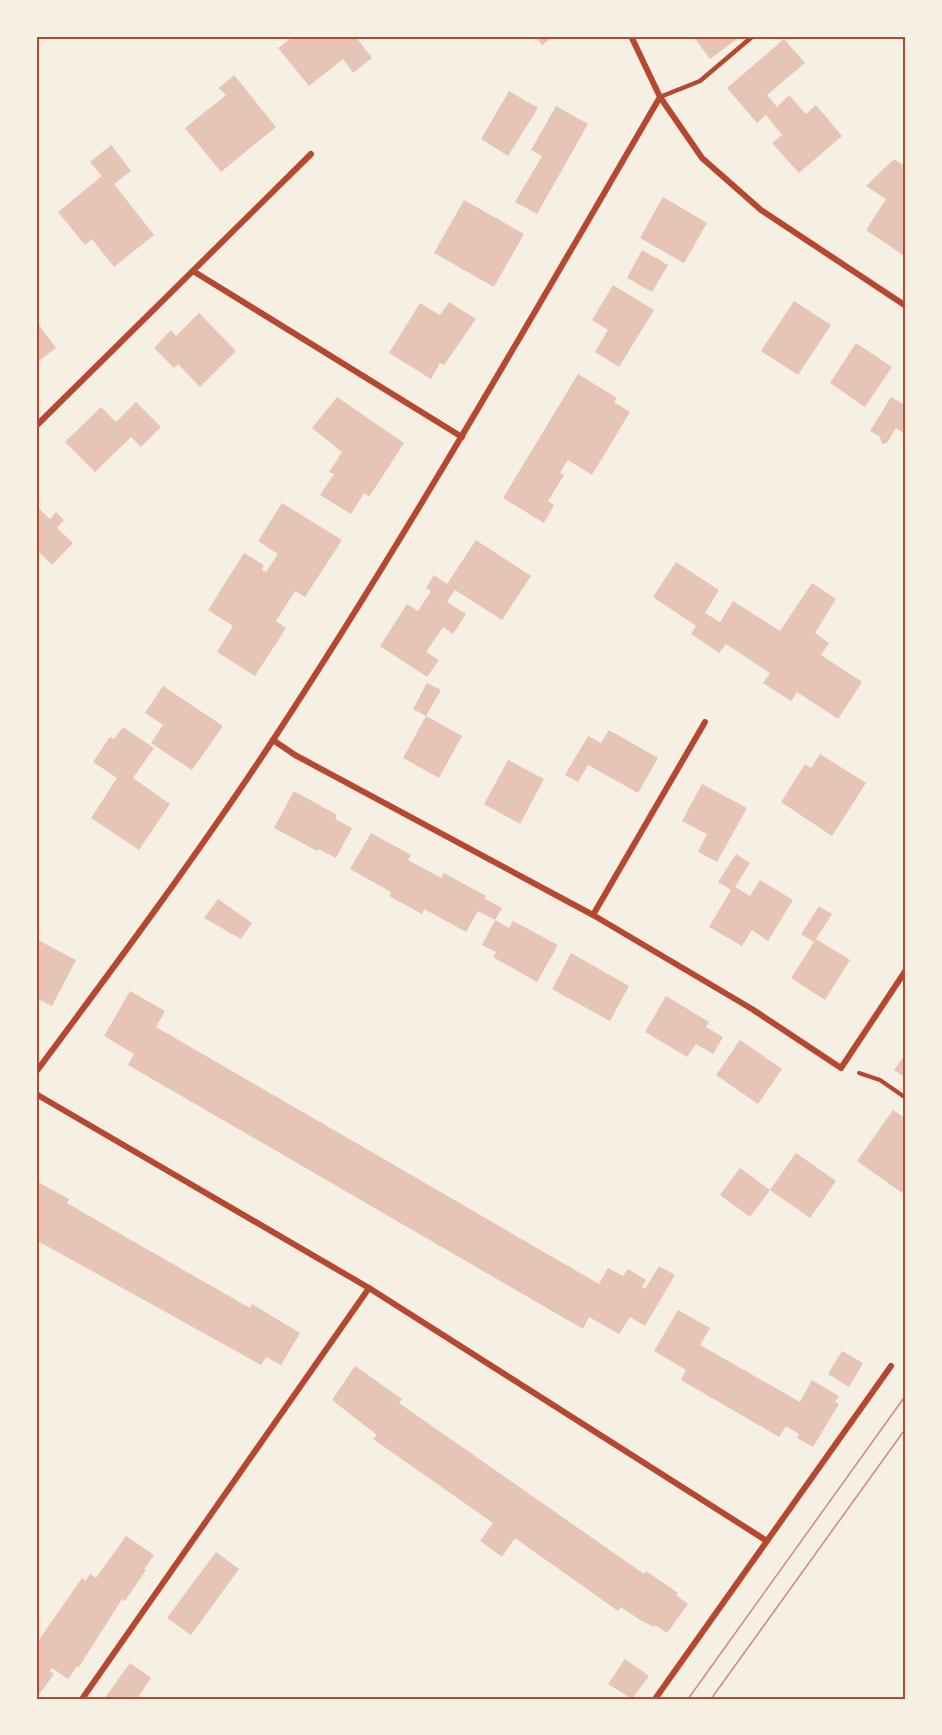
<svg xmlns="http://www.w3.org/2000/svg" width="942" height="1735" viewBox="0 0 942 1735" font-family="Raleway,sans-serif">
<style>
.building{fill:#e6c5b7}
.lines{fill:none;stroke-linecap:round;stroke-linejoin:round}
.path{stroke:#b5482f;stroke-width:4}
.service{stroke:#b5482f;stroke-width:4.5}
.minor{stroke:#b5482f;stroke-width:6}
.tram{stroke:#cf8b77;stroke-width:1.5}
.neatline{fill:none;stroke:#b5482f;stroke-width:2}
</style>
<rect width="100%" height="100%" fill="#f6efe4"/>
<!-- building -->
<g class="building">
<path d="M294,36H355L372,58L353,73L343,59L309,86L278,48Z"/>
<path d="M535,36H554L542,45Z"/>
<path d="M693,36H741L710,59Z"/>
<path d="M784,39L805,63L767,95L777,107L789,95L806,114L816,105L842,136L799,173L772,143L782,135L766,115L757,123L727,88Z"/>
<path d="M234,75L276,127L221,172L185,128L226,95L219,88Z"/>
<path d="M509,91L538,108L508,156L481,139Z"/>
<path d="M556,106L588,124L537,214L515,202L542,156L531,150Z"/>
<path d="M111,145L131,171L114,184L154,235L114,267L92,239L85,245L58,212L102,176L90,162Z"/>
<path d="M894,159L906,167V249L903,255L866,230L886,199L866,186Z"/>
<path d="M663,197L707,223L684,263L640,238Z"/>
<path d="M464,200L524,234L494,287L434,253Z"/>
<path d="M642,250L668,265L652,292L627,278Z"/>
<path d="M613,285L654,310L619,367L595,352L608,330L592,320Z"/>
<path d="M794,301L831,325L798,375L761,351Z"/>
<path d="M449,302L476,319L444,365L440,363L431,379L389,353L420,303L440,315Z"/>
<path d="M199,313L236,351L200,387L178,364L174,368L154,348L171,330L176,336Z"/>
<path d="M36,321L56,348L36,363Z"/>
<path d="M856,343L892,367L865,407L830,383Z"/>
<path d="M578,374L617,398L614,402L630,412L592,475L568,460L560,473L564,475L548,501L554,505L544,523L503,498Z"/>
<path d="M337,397L404,443L369,497L364,493L351,514L320,495L334,474L329,472L342,452L312,428Z"/>
<path d="M891,397L906,406V435L896,428L887,443L882,444L880,437L870,431Z"/>
<path d="M136,402L161,427L141,447L131,437L95,472L65,442L101,407L116,422Z"/>
<path d="M282,503L342,540L305,597L295,591L276,621L286,628L255,676L217,652L233,626L208,610L244,553L264,565L262,570L266,572L278,554L258,541Z"/>
<path d="M36,506L50,519L56,512L64,520L57,528L73,543L52,565L36,549Z"/>
<path d="M476,540L531,576L502,620L455,590L447,602L466,614L453,634L443,627L426,652L439,660L427,677L380,646L407,604L418,611L431,591L426,588L434,575L447,584Z"/>
<path d="M676,562L719,590L705,613L720,622L733,601L780,631L812,583L836,599L815,633L829,643L821,655L862,682L838,719L797,692L791,701L763,683L770,673L726,644L719,653L691,634L696,626L653,597Z"/>
<path d="M427,683L441,690L426,716L413,709Z"/>
<path d="M163,686L223,726L192,770L151,743L163,725L145,713Z"/>
<path d="M426,716L462,736L439,778L403,758Z"/>
<path d="M123,727L154,748L133,778L170,804L139,850L91,818L117,778L93,762L110,737L114,739Z"/>
<path d="M609,730L658,758L638,793L588,765L578,782L565,775L588,736L601,743Z"/>
<path d="M820,754L866,783L832,836L781,802L805,764L811,768Z"/>
<path d="M508,760L544,779L520,824L484,804Z"/>
<path d="M702,784L747,808L717,862L698,852L707,834L682,821Z"/>
<path d="M294,791L337,815L335,819L352,828L336,858L319,849L317,851L274,828Z"/>
<path d="M371,833L411,855L408,860L441,878L444,873L486,896L484,898L502,908L495,920L478,911L466,932L424,909L422,914L389,896L391,892L350,869Z"/>
<path d="M736,854L750,863L735,887L750,896L760,880L793,900L768,941L752,930L742,946L709,927L731,890L718,882Z"/>
<path d="M218,899L252,923L241,939L204,918Z"/>
<path d="M819,906L832,914L816,939L850,960L825,1000L791,978L814,942L801,934Z"/>
<path d="M495,920L509,928L513,921L558,945L537,982L493,957L496,952L482,945Z"/>
<path d="M38,940L76,960L52,1006L36,998V944Z"/>
<path d="M571,953L629,986L610,1021L552,989Z"/>
<path d="M130,991L165,1011L156,1027L599,1284L608,1268L623,1276L628,1269L646,1280L642,1287L645,1289L659,1266L675,1275L645,1326L630,1317L619,1334L589,1317L583,1329L128,1065L134,1054L104,1036Z"/>
<path d="M666,996L709,1022L706,1027L723,1037L713,1054L696,1044L687,1057L645,1032Z"/>
<path d="M740,1040L782,1069L758,1104L716,1075Z"/>
<path d="M906,1053V1078L894,1070Z"/>
<path d="M893,1110L906,1119V1187L902,1193L857,1161Z"/>
<path d="M796,1153L836,1181L810,1218L770,1190Z"/>
<path d="M740,1168L770,1190L750,1217L720,1195Z"/>
<path d="M36,1181L69,1199L67,1203L103,1224L250,1308L252,1304L300,1333L281,1365L266,1357L261,1365L36,1240Z"/>
<path d="M678,1310L710,1328L700,1345L800,1402L812,1380L839,1396L835,1402L839,1404L813,1447L797,1438L799,1434L786,1426L779,1437L681,1380L686,1370L654,1351Z"/>
<path d="M842,1351L863,1363L849,1387L828,1374Z"/>
<path d="M355,1366L402,1399L399,1403L644,1574L646,1571L678,1593L676,1595L688,1604L667,1633L655,1625L654,1627L640,1620L621,1607L618,1611L515,1538L502,1557L480,1541L493,1523L373,1439L377,1435L332,1400Z"/>
<path d="M126,1536L154,1555L144,1569L146,1570L125,1601L122,1599L79,1667L77,1666L68,1679L52,1668L50,1671L54,1674L36,1699V1644L82,1578L85,1581L90,1574L96,1578Z"/>
<path d="M216,1552L239,1569L191,1635L167,1618Z"/>
<path d="M625,1659L649,1676L632,1699L608,1684Z"/>
<path d="M130,1663L151,1678L137,1699H104Z"/>
</g>
<g class="lines">
<!-- path -->
<path class="path" d="M859,1073L880,1080L906,1098"/>
<!-- service -->
<path class="service" d="M660,97L700,81L753,36"/>
<!-- minor -->
<g class="minor">
<path d="M660,97L702,158L761,210L906,306"/>
<path d="M193,271L462,437"/>
<path d="M36,426L311,154"/>
<path d="M273,740L295,755L593,915L752,1009L841,1068L906,970"/>
<path d="M593,915L705,722"/>
<path d="M36,1072C117,963 198,854 273,740C410,531 534,313 660,97L631,36"/>
<path d="M36,1094L369,1288L767,1541"/>
<path d="M82,1699L369,1288"/>
<path d="M655,1699L891,1366"/>
</g>
<!-- tram -->
<g class="tram">
<path d="M688,1699L906,1395"/>
<path d="M711,1699L906,1428"/>
</g>
</g>
<!-- border -->
<rect width="942" height="1735" fill="none" stroke="#f6efe4" stroke-width="75"/>
<rect x="38" y="38" width="866" height="1660" class="neatline"/>
</svg>
